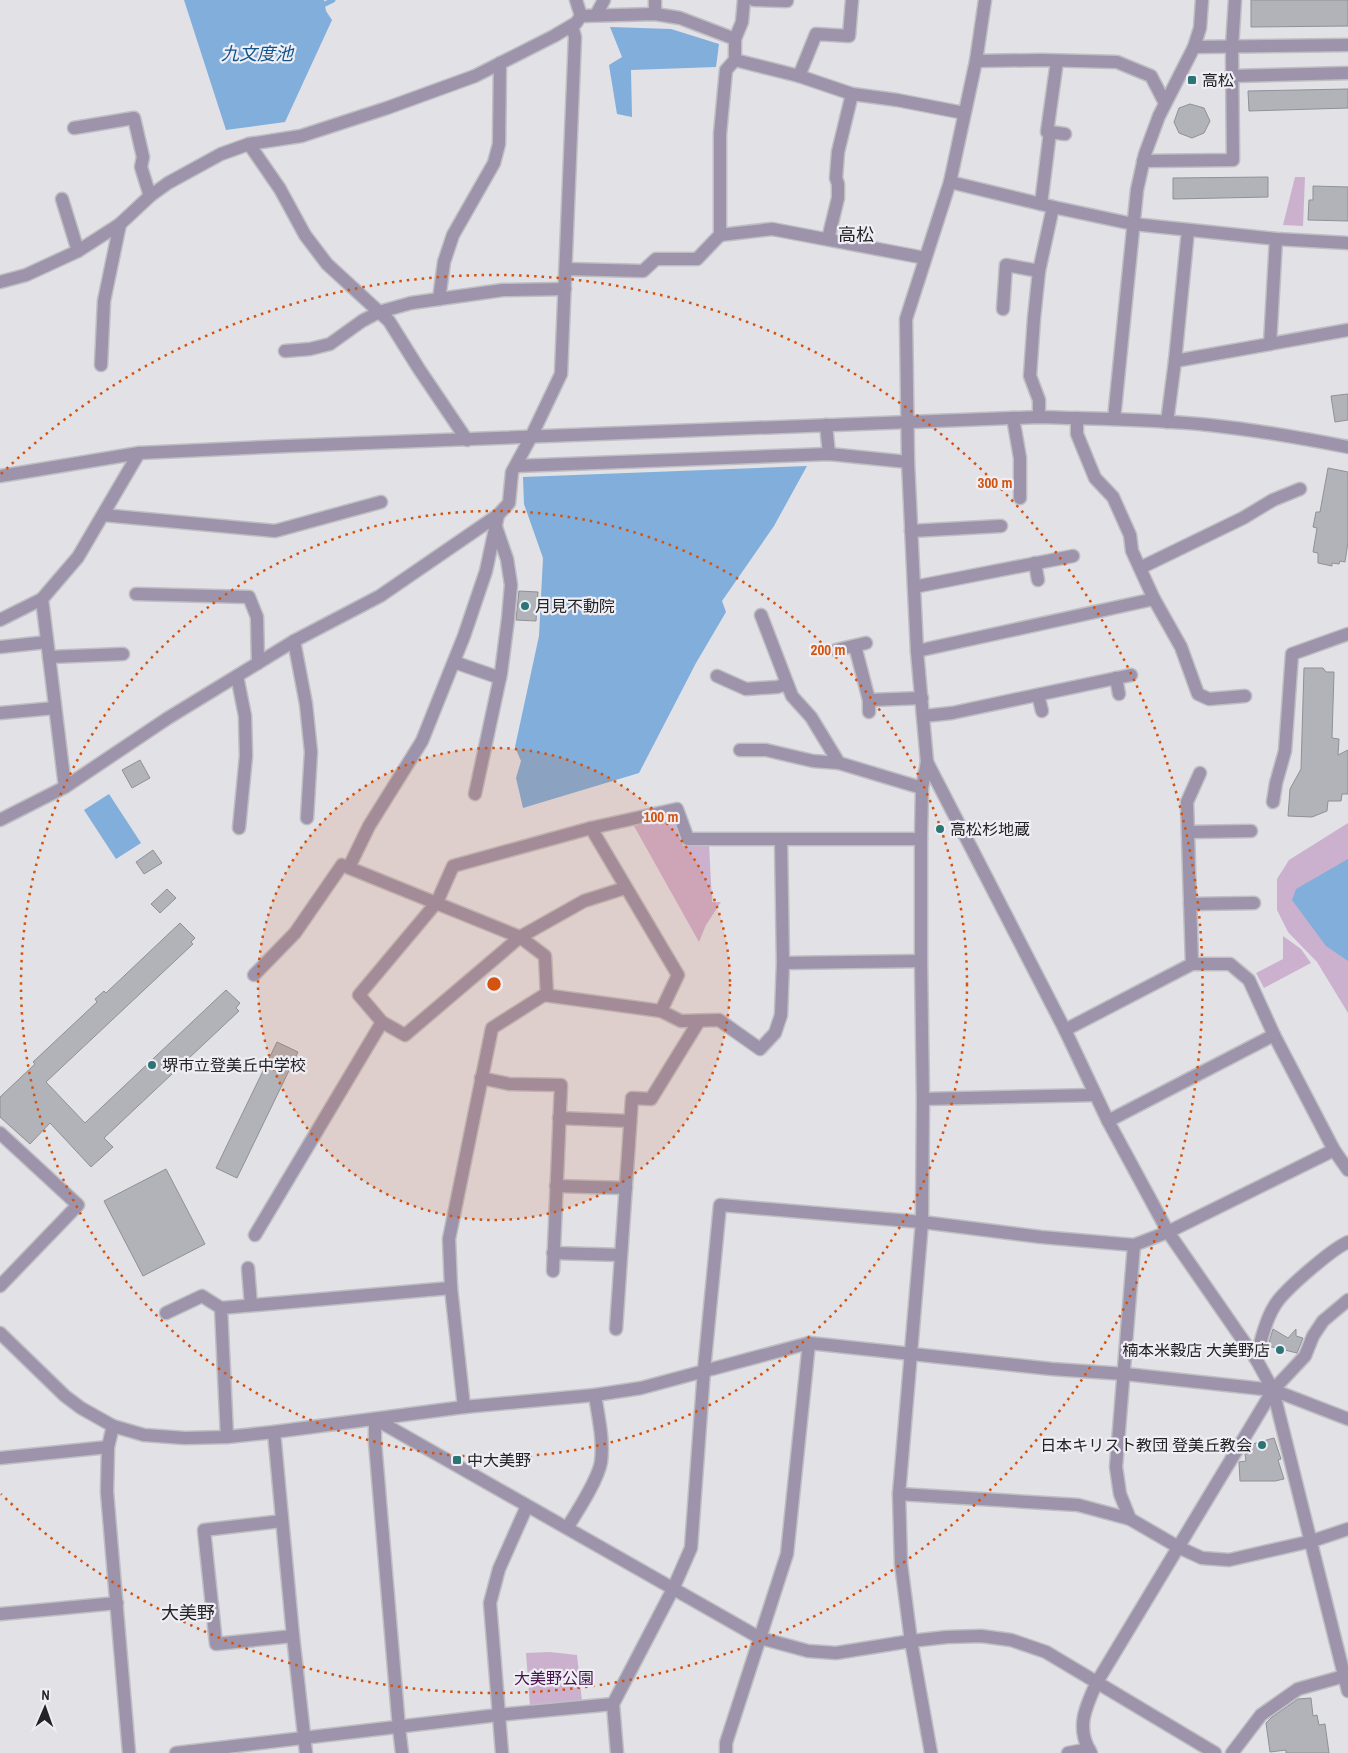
<svg xmlns="http://www.w3.org/2000/svg" width="1348" height="1753" viewBox="0 0 1348 1753" font-family="'Archivo Narrow','Noto Sans JP',sans-serif">
<style>
.green{fill:#ccb1cf}
.water{fill:#81aeda}
.lines{fill:none;stroke-linecap:round;stroke-linejoin:round}
.stream{stroke:#81aeda;stroke-width:5}
.building{fill:#b1b3b8;stroke:#8f9196}
.minor-casing{stroke:#bfbfc3;stroke-width:15}
.minor{stroke:#9d93ab;stroke-width:12}
.ring{fill:none;stroke:#d4540f;stroke-width:2.5;stroke-dasharray:2.5 5}
.poi-dot{fill:#2c7574;stroke:#eeeef4;stroke-width:2}
.labels{text-anchor:middle;dominant-baseline:central;stroke-width:4.5;stroke-linejoin:round;paint-order:stroke}
.poi-label{font-size:16px;fill:#242426;stroke:#eeeef4;text-anchor:start}
.park-label{font-size:16px;fill:#45124b;stroke:#eeeef4}
.water-label{font-size:18px;font-style:italic;fill:#11558c;stroke:#eeeef4}
.neighbourhood-label{font-size:18px;fill:#242426;stroke:#eeeef4}
.centre{fill:#d4540f;stroke:#eeeef4;stroke-width:2.5}
.ring-label{font-size:15px;text-anchor:middle;font-weight:bold;fill:#d4540f;stroke:#eeeef4;stroke-width:4.5;stroke-linejoin:round;paint-order:stroke}
</style>
<rect width="100%" height="100%" fill="#e1e1e6"/>
<!-- green -->
<g class="green">
<path d="M1295,177H1305L1303,226L1283,225Z"/>
<path d="M671,817L676,820L683,846L709,844L712,902H721L706,925L699,942L634,826Z"/>
<path d="M1348,823V1013L1317,962L1288,932L1277,910V879L1289,860Z"/>
<path d="M1283,936L1301,949L1311,963L1264,988L1256,973L1283,959Z"/>
<path d="M550,1652L577,1655L582,1701L530,1706L526,1653Z"/>
</g>
<!-- water -->
<g class="water">
<path d="M184,0H324L326,11L332,20L285,122L226,130Z"/>
<path d="M610,27L671,29L719,44L716,67L631,70L632,117L617,114L609,65L622,57Z"/>
<path d="M807,466L774,526L722,601L726,612L696,663L639,773L523,808L516,778L521,761L515,747L539,636L543,558L524,504L523,477Z"/>
<path d="M109,794L141,843L116,859L84,810Z"/>
<path d="M1348,859V961L1326,946L1292,900L1296,889Z"/>
</g>
<g class="lines">
<!-- stream -->
<path class="stream" d="M325,4L333,0"/>
</g>
<!-- building -->
<g class="building">
<path d="M1251,0H1348V26L1251,27Z"/>
<path d="M1348,89V108L1249,111L1248,91Z"/>
<path d="M1190,104L1204,108L1210,121L1204,133L1192,138L1179,133L1174,122L1179,108Z"/>
<path d="M1268,177V197L1173,199V178Z"/>
<path d="M1313,186L1348,187V221L1308,220L1309,200H1313Z"/>
<path d="M1348,394V420L1335,422L1331,396Z"/>
<path d="M1328,468L1348,472V542L1345,562L1340,561L1339,564L1332,563V566L1318,563V553L1313,552L1317,528L1313,527L1316,512H1320Z"/>
<path d="M519,591L538,592L536,621L516,620Z"/>
<path d="M1304,668H1323L1326,672H1334L1332,738L1339,739L1338,755L1348,750V794H1342L1341,801H1328L1327,811L1312,817L1288,816L1290,789L1301,769Z"/>
<path d="M140,760L150,778L132,788L122,770Z"/>
<path d="M153,850L162,863L144,874L136,862Z"/>
<path d="M167,889L176,898L160,913L151,904Z"/>
<path d="M180,923L195,938L191,942L193,944L46,1082L85,1123L226,990L240,1003L236,1008L239,1011L104,1138L113,1147L91,1167L50,1123L30,1144L0,1117V1097L35,1064L33,1062L97,1002L95,999L104,991L106,993Z"/>
<path d="M277,1042L298,1052L237,1178L216,1168Z"/>
<path d="M166,1169L205,1244L143,1276L104,1201Z"/>
<path d="M1273,1329L1288,1338L1296,1329V1336L1303,1338L1297,1353L1268,1346Z"/>
<path d="M1274,1438L1281,1459L1278,1460L1284,1479L1275,1481H1240L1239,1462L1246,1461L1245,1454L1250,1453L1249,1445Z"/>
<path d="M1311,1698L1313,1716L1317,1715L1319,1725L1325,1724L1329,1753H1286V1750L1270,1752L1266,1723L1272,1717L1298,1699Z"/>
</g>
<g class="lines">
<defs>
<g id="minor">
<path d="M576,0L581,16"/>
<path d="M655,0V14"/>
<path d="M754,0L787,1"/>
<path d="M596,15L604,0"/>
<path d="M735,39L742,22L744,0"/>
<path d="M1194,47L1348,45"/>
<path d="M735,60L799,76L852,94L897,100L964,113"/>
<path d="M976,61L1041,60L1117,62L1151,76L1165,103"/>
<path d="M799,76L816,34L849,36L852,0"/>
<path d="M1232,76L1348,73"/>
<path d="M74,128L134,118L143,157L141,167L150,196"/>
<path d="M1047,132L1057,61"/>
<path d="M249,144L280,189L305,235L327,264L389,321L419,369L467,440"/>
<path d="M1143,161L1233,160L1232,47L1235,0"/>
<path d="M950,182L1053,207L1133,224L1276,239L1348,243"/>
<path d="M62,199L78,251"/>
<path d="M1041,204L1050,132L1065,134"/>
<path d="M720,235L772,229L925,258"/>
<path d="M828,239L838,198V184L836,178L838,152L852,94"/>
<path d="M0,282L26,275L78,251L120,224L150,196L168,183L221,154L249,144L301,136L387,108L475,76L554,36L576,23L581,16L655,14L680,18L735,39V60L726,70L720,134V235L697,259H656L643,271L566,269"/>
<path d="M439,299L444,262L453,235L494,163L499,144L500,63"/>
<path d="M1003,309L1006,265L1039,271"/>
<path d="M1270,344L1276,239"/>
<path d="M285,351L310,349L330,344L362,321L379,312L411,303L503,290L565,289"/>
<path d="M1175,361L1348,330"/>
<path d="M101,365L104,301L120,224"/>
<path d="M1039,417V400L1030,376L1034,318L1039,271L1053,207"/>
<path d="M1013,418L1020,458V498"/>
<path d="M1077,418V434L1095,478L1113,497L1130,535L1132,551L1154,599L1181,647L1198,694L1209,699L1245,696"/>
<path d="M1114,419L1137,190L1145,154L1159,116L1194,47L1200,28L1202,0"/>
<path d="M1167,422L1175,361L1188,230"/>
<path d="M826,425L829,454"/>
<path d="M516,466L829,454L908,462"/>
<path d="M0,476L139,453L288,446L1039,417C1095,419 1153,419 1209,425C1256,430 1302,438 1348,447"/>
<path d="M103,515L275,531L381,502"/>
<path d="M911,531L1001,526"/>
<path d="M1035,563L1038,580"/>
<path d="M1140,568L1243,518L1273,500L1300,489"/>
<path d="M914,587L1073,556"/>
<path d="M136,594L249,597L257,617L258,663"/>
<path d="M761,615L792,696L811,717L839,763L922,788"/>
<path d="M0,620L42,599"/>
<path d="M294,641L306,704L311,752L307,818"/>
<path d="M855,646L869,700V712"/>
<path d="M0,647L47,642"/>
<path d="M836,650L866,643"/>
<path d="M917,651L1154,599"/>
<path d="M49,657L123,654"/>
<path d="M454,662L500,678"/>
<path d="M237,676L245,716L246,756L239,828"/>
<path d="M717,676L746,689L777,687L787,684"/>
<path d="M1116,678L1119,694"/>
<path d="M1038,695L1042,711"/>
<path d="M869,700L922,698"/>
<path d="M0,713L55,708"/>
<path d="M924,716L952,713L1131,675"/>
<path d="M740,750H766L813,761L839,763"/>
<path d="M927,762L1065,1030L1108,1121L1168,1232L1256,1359L1273,1390L1348,1691"/>
<path d="M65,787L42,599L78,557L139,453"/>
<path d="M475,794L501,673L508,619L511,585L507,559L496,527"/>
<path d="M1273,802L1276,783L1285,751L1292,654L1348,634"/>
<path d="M0,820L65,787L168,718L294,641L380,596L498,515L509,503L512,472L531,437L561,374L575,37L572,26"/>
<path d="M591,828L678,975L661,1011"/>
<path d="M1188,832L1251,831"/>
<path d="M349,867L369,826L422,741L464,636L486,571L498,515"/>
<path d="M625,888L584,901L520,937L405,1035L382,1022L359,995L437,902L453,866L591,828L677,809L688,839H921"/>
<path d="M1190,904L1254,903"/>
<path d="M783,963L921,961"/>
<path d="M1192,964L1187,802L1200,773"/>
<path d="M254,975L295,933L342,865L520,937L545,956L547,995"/>
<path d="M1065,1030L1192,964H1230L1249,980L1274,1035L1334,1150L1348,1170"/>
<path d="M481,1078L509,1084L561,1085L553,1271"/>
<path d="M923,1099L1095,1095"/>
<path d="M559,1118L630,1121"/>
<path d="M1108,1121L1274,1035"/>
<path d="M0,1133L78,1205L0,1286"/>
<path d="M556,1186L626,1188"/>
<path d="M255,1235L382,1022"/>
<path d="M1134,1245L1116,1467L1120,1494L1130,1519L1180,1548L1202,1558L1229,1560L1312,1541L1348,1529"/>
<path d="M553,1253L621,1255"/>
<path d="M248,1268L251,1305"/>
<path d="M166,1313L202,1296L221,1308"/>
<path d="M616,1329L632,1098L651,1099L699,1021"/>
<path d="M0,1333L65,1396L81,1408L113,1426L144,1435L185,1438L227,1437L274,1432L464,1407L595,1395L641,1388L809,1343L1052,1369L1125,1374L1273,1390L1348,1419"/>
<path d="M1256,1359C1261,1341 1265,1321 1275,1305C1284,1290 1332,1249 1348,1242"/>
<path d="M464,1407L451,1288L449,1239L492,1028L544,995L661,1011L681,1021L719,1020L760,1049L775,1033L781,1015L783,963L781,840"/>
<path d="M375,1419L760,1638L808,1651L836,1653L911,1641L947,1637L981,1636L1011,1640L1046,1652L1215,1753"/>
<path d="M375,1419V1442L399,1728L402,1753"/>
<path d="M113,1426L108,1447L107,1492L129,1753"/>
<path d="M274,1432L293,1636L306,1753"/>
<path d="M227,1437L221,1308L451,1288"/>
<path d="M0,1458L108,1447"/>
<path d="M899,1494L1078,1505L1130,1519"/>
<path d="M282,1521L204,1530L216,1644L293,1636"/>
<path d="M567,1528C577,1512 598,1480 601,1462C604,1440 598,1416 595,1395"/>
<path d="M0,1614L117,1603"/>
<path d="M613,1704L617,1753"/>
<path d="M176,1753L498,1715L613,1704L673,1589L691,1548L704,1370L720,1205L922,1222L1041,1237L1134,1245L1168,1232L1334,1150"/>
<path d="M502,1753L490,1603L499,1569L527,1506"/>
<path d="M726,1753V1743L787,1554L809,1343"/>
<path d="M931,1753L911,1641L901,1564L899,1494L922,1222L923,1099L921,961V839L922,788L927,762L917,651L908,462L906,319L950,182L976,61L985,0"/>
<path d="M1068,1753L1089,1749"/>
<path d="M1091,1753C1075,1728 1086,1706 1097,1682L1273,1390L1305,1356L1313,1336L1323,1321L1348,1300"/>
<path d="M1232,1753L1261,1715L1298,1689L1348,1675"/>
</g>
</defs>
<!-- minor casing -->
<use href="#minor" class="minor-casing"/>
<!-- minor -->
<use href="#minor" class="minor"/>
</g>
<!-- distance rings -->
<circle cx="494" cy="984" r="236" fill="#d4540f" fill-opacity=".12"/>
<g class="ring">
<circle cx="494" cy="984" r="236"/>
<circle cx="494" cy="984" r="473"/>
<path d="M1 474A709 709 0 1 1 1 1494"/>
</g>
<!-- markers -->
<g class="poi-dot">
<rect x="1187" y="75" width="10" height="10" rx="2.5"/>
<circle cx="525" cy="606" r="5"/>
<circle cx="940" cy="829" r="5"/>
<circle cx="152" cy="1065" r="5"/>
<circle cx="1280" cy="1350" r="5"/>
<circle cx="1262" cy="1445" r="5"/>
<rect x="452" y="1455" width="10" height="10" rx="2.5"/>
</g>
<g class="labels">
<!-- poi labels -->
<g class="poi-label">
<text x="1202" y="80">高松</text>
<text x="535" y="606">月見不動院</text>
<text x="950" y="829">高松杉地蔵</text>
<text x="162" y="1065">堺市立登美丘中学校</text>
<text x="1270" y="1350" text-anchor="end">楠本米穀店 大美野店</text>
<text x="1252" y="1445" text-anchor="end">日本キリスト教団 登美丘教会</text>
<text x="467" y="1460">中大美野</text>
</g>
<!-- park labels -->
<g class="park-label">
<text x="554" y="1678">大美野公園</text>
</g>
<!-- water labels -->
<g class="water-label">
<text x="257" y="53">九文度池</text>
</g>
<!-- neighbourhood labels -->
<g class="neighbourhood-label">
<text x="856" y="234">高松</text>
<text x="188" y="1612">大美野</text>
</g>
</g>
<circle cx="494" cy="984" r="8" class="centre"/>
<g class="ring-label">
<text x="995" y="488">300 m</text>
<text x="828" y="655">200 m</text>
<text x="661" y="822">100 m</text>
</g>
<!-- north arrow -->
<g transform="translate(45 1708) rotate(2)" stroke="#eeeef4" stroke-width="4" paint-order="stroke">
<path d="M0-4L9 19L0 12L-9 19Z" fill="#242426"/>
<text y="-8" font-size="14" font-weight="bold" text-anchor="middle" fill="#242426">N</text>
</g>
</svg>
